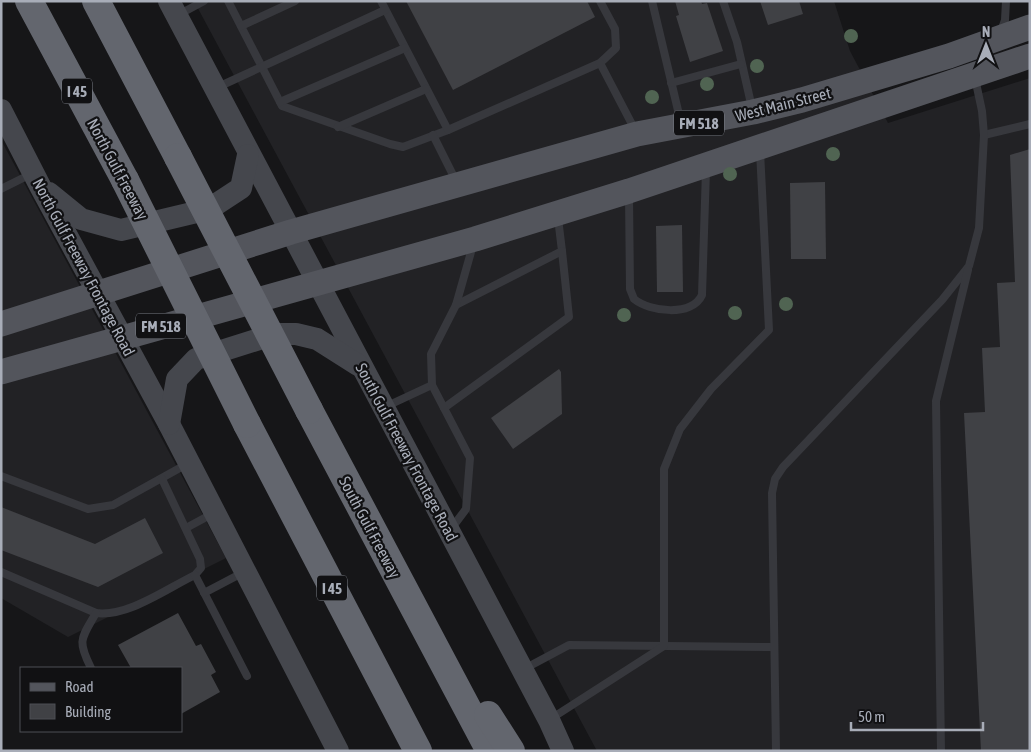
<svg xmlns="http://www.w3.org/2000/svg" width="1031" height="752" viewBox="0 0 1031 752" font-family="'Asap Condensed',sans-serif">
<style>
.built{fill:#222225}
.building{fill:#404145}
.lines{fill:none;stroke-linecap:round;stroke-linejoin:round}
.lane{stroke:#37383d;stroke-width:8}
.secondary{stroke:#45474d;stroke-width:22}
.primary{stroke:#53555c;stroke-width:25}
.highway{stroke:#63666e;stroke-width:28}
.highway-bridge{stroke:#63666e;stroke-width:28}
.tree{fill:#506452}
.labels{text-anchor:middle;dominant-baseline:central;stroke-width:4.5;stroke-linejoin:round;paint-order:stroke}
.shield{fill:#111113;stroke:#7b7e86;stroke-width:1}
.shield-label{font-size:15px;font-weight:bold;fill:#a8adb8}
.street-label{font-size:16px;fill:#a8adb8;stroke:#111113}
</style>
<rect width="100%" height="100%" fill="#161618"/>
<!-- built -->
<g class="built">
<path d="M194,1H834L850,51L888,123L1030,78V751H597Z"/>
<path d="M1,140L226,558L68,637L1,598Z"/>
</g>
<!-- building -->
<g class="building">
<path d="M406,1H587L595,17L453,90Z"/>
<path d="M675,1H701L702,4L707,3L723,51L690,62L676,16L679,15Z"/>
<path d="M760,1H799L803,14L768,25Z"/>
<path d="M1030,149V751H981L964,413L985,412L982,348L1000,347L997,283L1015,282L1010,155Z"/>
<path d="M825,182L826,259H791L790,183Z"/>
<path d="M682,225L683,292H657L656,226Z"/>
<path d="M559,369L561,372L562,414L513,449L491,418Z"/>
<path d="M1,507L95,544L145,518L163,553L98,587L1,550Z"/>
<path d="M178,613L196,646L201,644L216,672L211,675L220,692L181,714V668H131L118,645Z"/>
</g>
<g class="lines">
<!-- lane -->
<g class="lane">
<path d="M228,1L282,106L390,144L403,147L448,130L600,63L616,48L615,29L600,1"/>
<path d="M381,1L448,130"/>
<path d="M652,1L681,123"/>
<path d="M723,1L737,42L752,108"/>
<path d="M178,15L204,1"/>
<path d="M241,26L295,1"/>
<path d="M1001,31L1005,20L1006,1"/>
<path d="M600,63L635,130"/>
<path d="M671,83L741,64"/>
<path d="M218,87L385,10"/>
<path d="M280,102L405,48"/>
<path d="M338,127L426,89"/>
<path d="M433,135L457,183"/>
<path d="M984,135L1030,124"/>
<path d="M1,189L31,174"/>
<path d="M629,196L630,289L634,299C650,312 692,317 702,295L706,170"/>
<path d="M456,305L562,251L558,218"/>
<path d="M387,406L432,385"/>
<path d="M444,408L569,317L562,251"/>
<path d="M1,476L88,509L113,505L187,464"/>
<path d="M186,528L212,514"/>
<path d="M451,529L466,509L470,458L432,385L431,354L456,305L473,245"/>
<path d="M1,572L96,613C128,617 166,589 195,575L201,568L200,559L162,479"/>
<path d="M195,575L247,676"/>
<path d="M204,593L244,572"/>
<path d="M91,668C77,640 81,639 96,613"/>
<path d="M524,669L569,645L774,647"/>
<path d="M552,718L664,646V469L680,429L711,389L769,330L760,151"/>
<path d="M776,751L772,493L775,479L783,467L942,300L969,266L979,228L984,135L982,111L975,78"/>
<path d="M941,751L936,401L968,270"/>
</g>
<!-- secondary -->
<g class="secondary">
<path d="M169,1L549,720L563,751"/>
<path d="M1,110L40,186L169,424L338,751"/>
<path d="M49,193L81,219L121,230L209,209L241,188L248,155"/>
<path d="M169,424L177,379L196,359L275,334H296L317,339L358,365"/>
</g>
<!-- primary -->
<g class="primary">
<path d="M1,324L291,232L637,134L753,112L802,100L949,56L1030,27"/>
<path d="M1,372L475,239L629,191L1030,56"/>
</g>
<!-- highway -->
<g class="highway">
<path d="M29,1L125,180"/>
<path d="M96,1L178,157"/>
<path d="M309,410L490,751"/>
<path d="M247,424L418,751"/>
<path d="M488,715L511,751"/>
</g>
<!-- highway-bridge -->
<g class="highway-bridge">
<path d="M178,157L309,410"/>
<path d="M125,180L247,424"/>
</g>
</g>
<!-- trees -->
<g class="tree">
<circle cx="851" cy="36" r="7"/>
<circle cx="757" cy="66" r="7"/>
<circle cx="707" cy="84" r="7"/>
<circle cx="652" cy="97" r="7"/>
<circle cx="833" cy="154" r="7"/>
<circle cx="730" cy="174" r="7"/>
<circle cx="786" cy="304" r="7"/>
<circle cx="735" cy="313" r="7"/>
<circle cx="624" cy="315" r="7"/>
</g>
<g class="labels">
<!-- shield labels -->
<g class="shield">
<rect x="62" y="78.5" width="30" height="25" rx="4"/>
<rect x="674" y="110.5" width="50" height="25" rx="4"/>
<rect x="136" y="313.5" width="50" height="25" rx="4"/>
<rect x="317" y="575.5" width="30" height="25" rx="4"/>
</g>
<g class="shield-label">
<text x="77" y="91">I 45</text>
<text x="699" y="123">FM 518</text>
<text x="161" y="326">FM 518</text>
<text x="332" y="588">I 45</text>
</g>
<!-- street labels -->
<g class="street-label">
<text transform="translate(783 104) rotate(-14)">West Main Street</text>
<text transform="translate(118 169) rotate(62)">North Gulf Freeway</text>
<text transform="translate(84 267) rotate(62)">North Gulf Freeway Frontage Road</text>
<text transform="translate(407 452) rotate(62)">South Gulf Freeway Frontage Road</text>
<text transform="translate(370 527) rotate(62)">South Gulf Freeway</text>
</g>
</g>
<!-- border -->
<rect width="1031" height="752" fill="none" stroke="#a8adb8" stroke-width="5"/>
<!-- legend -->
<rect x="20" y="667" width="162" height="65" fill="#111113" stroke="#4d4f55"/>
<rect x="30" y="683" width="25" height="8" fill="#53555c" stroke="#4d4f55"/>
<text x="65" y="692" font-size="15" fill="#a8adb8">Road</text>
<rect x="30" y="704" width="25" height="15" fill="#404145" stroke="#4d4f55"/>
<text x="65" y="717" font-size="15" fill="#a8adb8">Building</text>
<!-- north arrow -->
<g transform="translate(986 45)" stroke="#111113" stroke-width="4" paint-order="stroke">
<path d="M0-4L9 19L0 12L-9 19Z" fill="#a8adb8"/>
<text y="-8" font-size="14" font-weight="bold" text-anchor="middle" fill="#a8adb8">N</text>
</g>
<!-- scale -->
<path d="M851 722v8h132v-8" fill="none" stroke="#a8adb8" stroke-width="2.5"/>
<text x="858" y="722" font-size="15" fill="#a8adb8" stroke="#111113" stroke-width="4" paint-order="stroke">50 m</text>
</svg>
